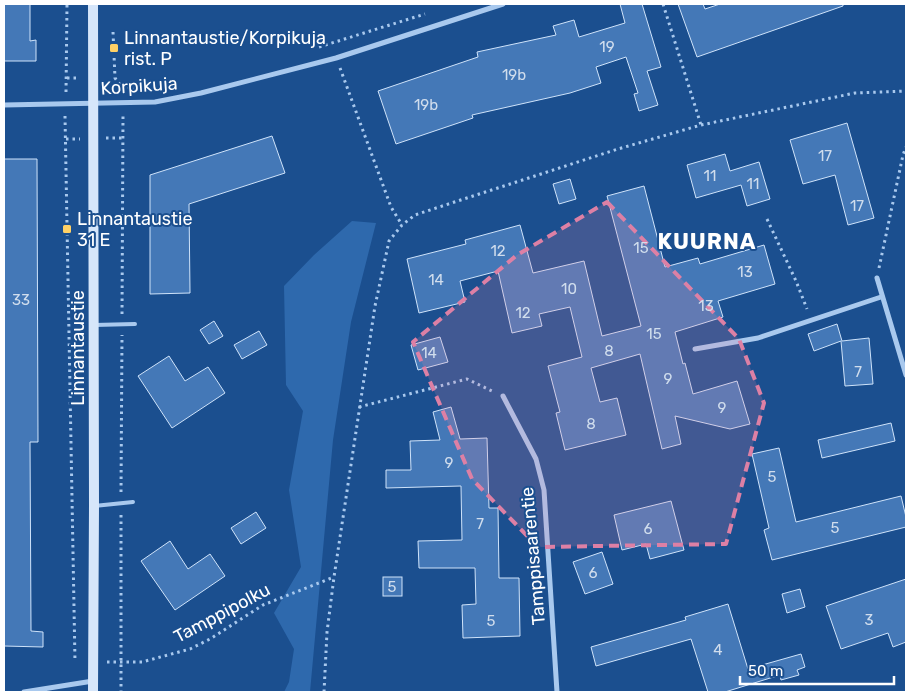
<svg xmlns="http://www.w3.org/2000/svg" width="910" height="696" viewBox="0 0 910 696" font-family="Rubik,sans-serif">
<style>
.green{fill:#2e69ad}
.building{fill:#4478b7;stroke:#cfe3fa}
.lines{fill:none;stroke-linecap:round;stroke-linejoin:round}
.path{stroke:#a9c9ee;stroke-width:3;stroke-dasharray:2.5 4;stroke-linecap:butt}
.lane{stroke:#a9c9ee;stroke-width:4}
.street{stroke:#a9c9ee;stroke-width:5}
.secondary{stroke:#d6e6fa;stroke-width:10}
.marked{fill:#dd80a5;fill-opacity:0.2;stroke:#dd80a5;stroke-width:4;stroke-dasharray:10 6;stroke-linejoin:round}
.poi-dot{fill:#ffd166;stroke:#1b4f8f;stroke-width:2}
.labels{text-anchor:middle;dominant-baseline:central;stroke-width:4;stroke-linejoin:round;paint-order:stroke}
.number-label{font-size:15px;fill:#d0dded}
.poi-label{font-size:18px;fill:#fff;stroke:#1b4f8f;text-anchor:start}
.street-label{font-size:18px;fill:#fff;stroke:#1b4f8f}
.district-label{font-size:22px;font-weight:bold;letter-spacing:1px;fill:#fff;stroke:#1b4f8f}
</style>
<rect width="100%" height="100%" fill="#1b4f8f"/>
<!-- green -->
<path class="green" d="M352,221L376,223L351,322L333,440L310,692H284L289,682L294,649L274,613L301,567L289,490L303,411L286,385L284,286L314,255Z"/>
<!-- building -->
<g class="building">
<path d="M4,4H30V41L36,40V61H4Z"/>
<path d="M620,4H642L661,67L647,71L658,105L639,111L634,94L638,93L626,57L596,67L601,83L570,93L472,115L473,118L396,144L378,91L478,57L477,52L556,35L553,26L574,20L579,37L625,23Z"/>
<path d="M678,4H703L705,9L720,4H843V6L697,57Z"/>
<path d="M847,123L874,218L848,225L835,175L803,184L790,140Z"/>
<path d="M272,136L285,173L189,204L190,293L150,294V175Z"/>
<path d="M725,154L730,171L759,162L770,199L747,206L741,185L696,198L687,165Z"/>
<path d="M4,159H37L38,442H30L31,631L43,632V647L4,646Z"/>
<path d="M570,179L576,199L559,204L553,184Z"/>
<path d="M644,186L665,267L698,258L700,264L764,245L775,284L718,301L723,317L675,332L683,364L685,363L693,394L737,381L750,424L730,429L675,416L681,444L662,449L640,354L591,368L600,402L617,398L626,435L565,450L556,413L560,412L548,366L582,357L570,307L539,314L542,326L512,333L498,271L460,281L465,302L419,313L407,259L466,244L465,240L520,225L533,273L584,261L602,336L641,326L607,196Z"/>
<path d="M214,321L223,336L209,344L200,330Z"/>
<path d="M837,324L842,341L869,338L873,384L845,386L841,341L814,351L808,334Z"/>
<path d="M259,331L267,345L242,359L234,345Z"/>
<path d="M440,337L448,362L418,370L411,345Z"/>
<path d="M169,356L185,381L208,367L225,393L172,428L138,376Z"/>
<path d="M451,407L460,439L487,438L489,508H498L499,578H519L520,636L463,638L462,605L476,604L475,568H419L418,541L462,540L461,486L386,488V470H411L410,441L440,440L433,412Z"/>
<path d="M891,423L895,441L822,458L818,440Z"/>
<path d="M779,448L796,522L901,496L906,517V527L772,560L764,530L769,528L752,454Z"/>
<path d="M671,501L684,550L650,559L646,544L622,550L614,515Z"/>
<path d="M256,512L266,528L241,544L231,528Z"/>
<path d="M170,541L188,569L210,554L225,576L175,610L141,561Z"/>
<path d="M602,552L613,584L585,594L573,562Z"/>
<rect x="383" y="577" width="19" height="19"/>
<path d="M906,579V642L893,647L888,633L841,649L826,606Z"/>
<path d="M800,589L805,607L787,613L782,594Z"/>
<path d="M728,604L748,669L801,654L805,667L797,670L799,675L781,680L780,675L725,692H708L691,639L596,666L591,647L686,620L685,617Z"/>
</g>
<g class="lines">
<!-- path -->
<g class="path">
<path d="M663,4L701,125"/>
<path d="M113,32L115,78L121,86L122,92"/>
<path d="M319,47L425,14"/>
<path d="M340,68L391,207L402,225"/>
<path d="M67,78H79"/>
<path d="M121,86L135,88L165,85"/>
<path d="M66,92L67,4"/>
<path d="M65,116L75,662"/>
<path d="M106,138H122"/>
<path d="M66,139H80"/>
<path d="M767,219L796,281L807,309"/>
<path d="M879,268L903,155L906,147"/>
<path d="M122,314L123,115"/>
<path d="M359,407L467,379L492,391"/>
<path d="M121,492L122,335"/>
<path d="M121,515V692"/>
<path d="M107,662H142L190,649L210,639L263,605L334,577"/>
<path d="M324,692L327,632L334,577L375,306L389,241L402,225L415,215L433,209L618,149L701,125L855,93L906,91"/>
</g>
<!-- lane -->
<g class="lane">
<path d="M94,325L135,324"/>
<path d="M94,506L133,502"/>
</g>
<!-- street -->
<g class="street">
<path d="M4,105L155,102L201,93L336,58L503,4"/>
<path d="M877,278L906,375"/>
<path d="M695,349L758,338L881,297"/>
<path d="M503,396L536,459L544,490L557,692"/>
<path d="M24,692L93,681"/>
</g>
<!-- secondary -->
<path class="secondary" d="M93,692L94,506L93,4"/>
</g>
<!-- marked area -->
<path class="marked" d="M607,202L739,339L764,403L726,544L538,547L472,479L413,342L517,255Z"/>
<!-- markers -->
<g class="poi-dot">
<rect x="109" y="43" width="10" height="10" rx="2.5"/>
<rect x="62" y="224" width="10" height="10" rx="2.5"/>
</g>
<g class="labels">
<!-- number labels -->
<g class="number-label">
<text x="607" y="47">19</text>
<text x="514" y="75">19b</text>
<text x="426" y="105">19b</text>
<text x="825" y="156">17</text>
<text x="710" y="176">11</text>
<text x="753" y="184">11</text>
<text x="857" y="206">17</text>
<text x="641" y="248">15</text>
<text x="498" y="251">12</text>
<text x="745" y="272">13</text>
<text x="436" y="280">14</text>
<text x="569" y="289">10</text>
<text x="21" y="300">33</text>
<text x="706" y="306">13</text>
<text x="523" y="313">12</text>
<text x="654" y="334">15</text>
<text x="609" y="351">8</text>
<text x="429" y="353">14</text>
<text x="858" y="372">7</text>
<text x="668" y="379">9</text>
<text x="722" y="408">9</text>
<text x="591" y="424">8</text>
<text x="449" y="463">9</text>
<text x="772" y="477">5</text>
<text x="480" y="524">7</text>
<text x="835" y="528">5</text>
<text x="648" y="529">6</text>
<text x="593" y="573">6</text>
<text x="392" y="587">5</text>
<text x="869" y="620">3</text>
<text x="491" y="621">5</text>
<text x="718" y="650">4</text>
</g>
<!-- poi labels -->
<g class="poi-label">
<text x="124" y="38">Linnantaustie/Korpikuja<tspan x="124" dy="21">rist. P</tspan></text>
<text x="77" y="219">Linnantaustie<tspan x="77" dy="21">31 E</tspan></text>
</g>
<!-- street labels -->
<g class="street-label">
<text transform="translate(139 86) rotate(-4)">Korpikuja</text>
<text transform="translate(78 348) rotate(-90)">Linnantaustie</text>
<text transform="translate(533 556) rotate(-95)">Tamppisaarentie</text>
<text transform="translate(222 613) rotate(-28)">Tamppipolku</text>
</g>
<!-- district labels -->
<g class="district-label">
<text x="707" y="241">KUURNA</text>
</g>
</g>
<!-- border -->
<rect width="910" height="696" fill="none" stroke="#ffffff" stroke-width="10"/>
<!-- scale -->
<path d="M740 676v8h154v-8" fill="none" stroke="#ffffff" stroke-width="2.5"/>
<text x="748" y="676" font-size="15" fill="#ffffff" stroke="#1b4f8f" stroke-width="4" paint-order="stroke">50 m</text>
</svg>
